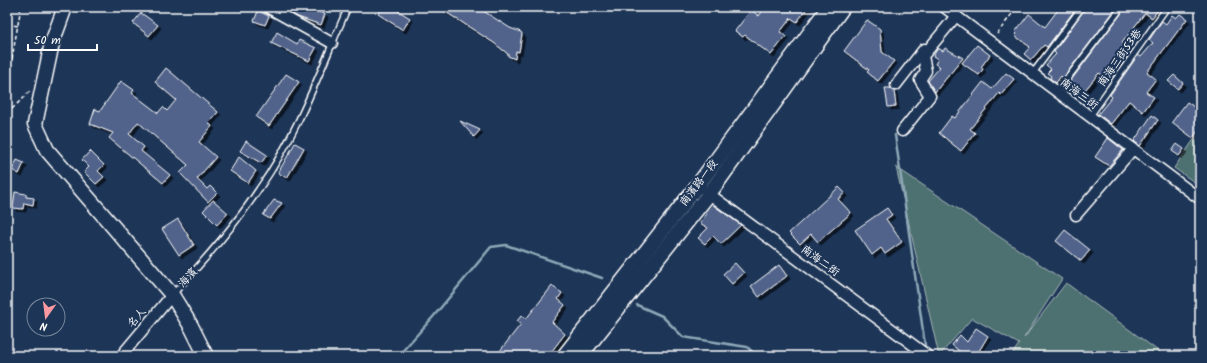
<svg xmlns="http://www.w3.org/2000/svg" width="1207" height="363" viewBox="0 0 1207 363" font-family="Kalam,'LXGW WenKai TC',sans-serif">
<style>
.green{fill:#4e6f70;stroke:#a6b7b8}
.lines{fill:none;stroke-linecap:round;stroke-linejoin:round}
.stream{stroke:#8fa9b8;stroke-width:2.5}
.building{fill:#51648b;stroke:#fff;filter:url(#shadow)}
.lane-casing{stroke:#fff;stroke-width:8}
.street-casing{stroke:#fff;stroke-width:13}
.secondary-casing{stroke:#fff;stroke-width:17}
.path{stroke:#fff;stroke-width:1.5;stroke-dasharray:4 3;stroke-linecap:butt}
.lane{stroke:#1d3557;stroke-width:5}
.street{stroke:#1d3557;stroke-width:10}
.secondary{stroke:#1d3557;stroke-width:14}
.labels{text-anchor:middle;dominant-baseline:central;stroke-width:4;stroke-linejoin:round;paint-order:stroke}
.street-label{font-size:11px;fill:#fff;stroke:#1d3557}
</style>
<defs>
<filter id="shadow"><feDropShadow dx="3" dy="3" stdDeviation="0" flood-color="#0009"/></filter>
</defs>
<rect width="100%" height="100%" fill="#1d3557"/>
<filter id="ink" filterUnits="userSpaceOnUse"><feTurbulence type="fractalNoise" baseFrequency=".025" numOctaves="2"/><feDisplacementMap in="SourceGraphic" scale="8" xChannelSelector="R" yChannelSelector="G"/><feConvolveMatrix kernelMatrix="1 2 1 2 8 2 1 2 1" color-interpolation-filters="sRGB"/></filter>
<g filter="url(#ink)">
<!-- green -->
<g class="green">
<path d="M1200,131V186L1174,168Z"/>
<path d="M896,167L1062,279L1024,338L1066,283L1165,356H1011L1019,344L972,318L939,356Z"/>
</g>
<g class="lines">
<!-- stream -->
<g class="stream">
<path d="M895,135L926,352"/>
<path d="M637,305L662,316L683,337L747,347L757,356"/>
<path d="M398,356L433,317L491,247L506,245L602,278"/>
</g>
</g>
<!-- building -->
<g class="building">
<path d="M280,7H304L325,14L321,25L298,17Z"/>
<path d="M383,7H392L410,18L403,30L378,14Z"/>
<path d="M438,7H477L510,28L521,32L522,34L519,52L516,51L515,59L508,56V54L494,43Z"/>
<path d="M765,7H808L797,22L791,18L780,32L786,36L771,55L745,35L743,37L735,31L751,10L759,16Z"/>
<path d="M1060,7H1077L1047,47L1044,45L1031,60L1024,54L1030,47L1015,36L1017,34L1015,32L1029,14L1045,27Z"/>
<path d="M1086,7H1160L1152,18L1145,13L1122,43L1131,51L1110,81L1099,73L1081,95L1074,90L1076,88L1069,83L1121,14V9L1115,10L1063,78L1061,76L1056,83L1050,78L1051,76L1047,73L1051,69L1046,65L1056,54L1054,52Z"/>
<path d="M258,11L269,16L265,25L254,21Z"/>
<path d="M141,13L158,25L149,36L133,23Z"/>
<path d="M1180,14L1187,19L1147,72L1156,79L1146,92L1154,97L1143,112L1129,101L1111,124L1098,114L1112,97L1110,95L1138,55L1141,57L1153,43L1149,40L1162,21L1166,24L1172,15L1176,18Z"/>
<path d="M867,20L880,29L882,52L894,61L878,81L867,72L869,70L844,51Z"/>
<path d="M277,32L297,44L299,40L316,48L309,61L271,43Z"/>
<path d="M977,45L990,55L981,67L983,69L979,75L962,63Z"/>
<path d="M938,48L943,51L945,48L963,58L935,92L928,81L940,67L935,64L938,59L933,56Z"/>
<path d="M166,68L218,112L209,123L212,126L199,142L216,157L197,179L207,189L210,186L217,193L208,202L180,173L188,165L138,122L129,134L144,147L141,151L170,175L163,183L109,138L113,133L90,124L95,109L100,111L121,81L134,90L132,93L158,113L163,107L167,111L176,100L155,82Z"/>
<path d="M1006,73L1014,79L1001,95L999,93L970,129L975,133L961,151L939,133L952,116L955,118L983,82L992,89Z"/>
<path d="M286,74L299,82L269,126L256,117Z"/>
<path d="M1174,75L1183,83L1178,89L1168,81Z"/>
<path d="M885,88H890L894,91L896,106L888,107Z"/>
<path d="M1187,102L1200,111V128L1193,138L1172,122Z"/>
<path d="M1152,115L1158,120L1140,146L1134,141Z"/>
<path d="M460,121L480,130L474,137Z"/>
<path d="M1108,138L1123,150L1109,166L1095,157Z"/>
<path d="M246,141L267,155L261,163L240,151Z"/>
<path d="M295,143L304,148L287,178L278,173Z"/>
<path d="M1177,144L1184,149L1179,156L1172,151Z"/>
<path d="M90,151L104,165L98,171L104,177L96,184L84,172L89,167L82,160Z"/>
<path d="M239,157L256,171L248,183L230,171Z"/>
<path d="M17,160L24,163L19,174L12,170Z"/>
<path d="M839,187L845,193L838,199L851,213L818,242L811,234L800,244L789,233Z"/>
<path d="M15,192L26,194V197L34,198L33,205L24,203L23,209L13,208Z"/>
<path d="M213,200L228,213L217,225L203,211Z"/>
<path d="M274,200L282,203L270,219L263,215Z"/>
<path d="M713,205L741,225L721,244L713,236L705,244L698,238L708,228L700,223L706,215V212Z"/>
<path d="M887,208L892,215L886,219L902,242L885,254L881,248L872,255L855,230Z"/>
<path d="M178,219L194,245L179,255L162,229Z"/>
<path d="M1065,230L1090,250L1081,261L1056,241Z"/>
<path d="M735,263L744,273L732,284L723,274Z"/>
<path d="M779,265L787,276L759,297L751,286Z"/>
<path d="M552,286L562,293L558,299L565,305L552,322L565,334L548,356H496L521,324L517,321L522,315L526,319Z"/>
<path d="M976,328L988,336L979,351L985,356H965L952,345L960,335L967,342Z"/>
</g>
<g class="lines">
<defs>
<g id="lane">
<path d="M1033,73L1082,7"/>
<path d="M1057,92L1118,12"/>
<path d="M1090,116L1165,10"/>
<path d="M173,294C204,261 234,227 259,189C298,134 321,68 348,7"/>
</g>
<g id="street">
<path d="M267,7L332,43"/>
<path d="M944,7L1200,199"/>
<path d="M896,85L924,49"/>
<path d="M902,131L930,96L920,80L926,71L923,56L956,16"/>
<path d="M704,190L928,356"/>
<path d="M1076,215L1133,149"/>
<path d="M121,356L172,295"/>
</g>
<g id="secondary">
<path d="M65,7L52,43L35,124L47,150L172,295L191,326L206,356"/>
<path d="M564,356L698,185L829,7"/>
<path d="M580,356L709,194L843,7"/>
</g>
</defs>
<!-- lane casing -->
<use href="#lane" class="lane-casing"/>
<!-- street casing -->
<use href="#street" class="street-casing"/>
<!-- secondary casing -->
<use href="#secondary" class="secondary-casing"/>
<!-- path -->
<g class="path">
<path d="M7,24L18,26"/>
<path d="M997,34L1017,7"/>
<path d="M7,87L21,7"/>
<path d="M7,114L30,91"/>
</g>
<!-- lane -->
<use href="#lane" class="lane"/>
<!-- street -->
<use href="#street" class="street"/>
<!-- secondary -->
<use href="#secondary" class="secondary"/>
</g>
</g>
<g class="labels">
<!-- street labels -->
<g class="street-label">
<text transform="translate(1120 58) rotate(-55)">南海三街53巷</text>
<text transform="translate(1079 94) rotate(37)">南海三街</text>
<text transform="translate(699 183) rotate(-53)">南濱路一段</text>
<text transform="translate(820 261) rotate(36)">南海二街</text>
<text transform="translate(188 278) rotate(-47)">海濱</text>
<text transform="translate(137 318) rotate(-50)">名人</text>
</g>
</g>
<!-- margin -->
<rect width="1207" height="363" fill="none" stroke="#1d3557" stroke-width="24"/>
<rect x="12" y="12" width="1183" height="339" fill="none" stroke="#fff" stroke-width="1.5" filter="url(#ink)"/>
<!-- north arrow -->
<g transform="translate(46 317) rotate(194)"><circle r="19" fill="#1d3557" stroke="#77869a"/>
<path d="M0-3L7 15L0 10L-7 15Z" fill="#ff9aa2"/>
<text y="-6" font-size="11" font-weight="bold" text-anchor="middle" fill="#ffffff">N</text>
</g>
<!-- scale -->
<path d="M28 44v6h69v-6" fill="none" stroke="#ffffff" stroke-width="2"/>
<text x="34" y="44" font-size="12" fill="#ffffff" stroke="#1d3557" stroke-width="3" paint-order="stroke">50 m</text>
</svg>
